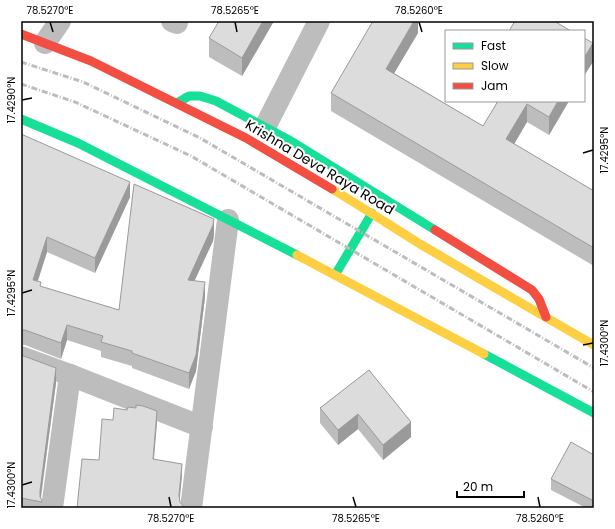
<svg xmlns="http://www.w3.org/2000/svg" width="615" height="529" viewBox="0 0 615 529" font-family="Poppins,sans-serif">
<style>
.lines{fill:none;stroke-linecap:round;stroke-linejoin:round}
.street{stroke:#bdbdbd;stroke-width:22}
.fast{stroke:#16e098;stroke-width:9}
.slow{stroke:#ffcf43;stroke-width:9}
.jam{stroke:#f24e42;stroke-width:9}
.rail{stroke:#bdbdbd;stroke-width:3;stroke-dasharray:6 2 1 2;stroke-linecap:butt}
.wall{fill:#bdbdbd}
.shaded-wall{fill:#9a9a9a}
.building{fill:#dcdcdc;stroke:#9a9a9a}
.ticks{fill:none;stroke:#000;stroke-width:1.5}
.labels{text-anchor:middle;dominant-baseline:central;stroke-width:4;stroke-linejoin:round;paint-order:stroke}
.street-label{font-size:14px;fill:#000;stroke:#fff}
.neatline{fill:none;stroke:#000;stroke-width:1.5}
.ticks-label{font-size:10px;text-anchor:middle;fill:#000}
</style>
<rect width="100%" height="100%" fill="#fff"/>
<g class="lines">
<!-- street -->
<g class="street">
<path d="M172,21L177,23"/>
<path d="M45,43L60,21"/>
<path d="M265,127L319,21"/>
<path d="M21,357L70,375L202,427"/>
<path d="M52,508L70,375"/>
<path d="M191,508L228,220"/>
</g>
<!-- fast -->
<g class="fast">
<path d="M177,103L189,96H200L216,101L291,141L435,230"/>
<path d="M21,119L78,143L297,255"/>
<path d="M335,275L372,213"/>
<path d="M484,354L594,413"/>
</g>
<!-- slow -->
<g class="slow">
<path d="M332,189C362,207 391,226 420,244C478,278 536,312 594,345"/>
<path d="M297,255L484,354"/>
</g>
<!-- jam -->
<g class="jam">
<path d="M21,34L91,61L246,138L332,189"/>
<path d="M435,230L532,290L539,299L546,317"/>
</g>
<!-- rail -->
<g class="rail">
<path d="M21,62L83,82L200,138L594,368"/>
<path d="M21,84L75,102L191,156L594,392"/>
</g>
</g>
<!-- wall -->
<g class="wall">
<path d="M274,21L242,76L209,57V38Z"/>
<path d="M418,21V33L394,73L483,126L497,103L493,101H569L549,135L527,122L514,144L594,191V266L331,111V93Z"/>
<path d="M21,134L130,197L95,273L47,252L38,281L41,287L119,310L214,234L213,241L194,281L205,297L196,371L189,389L132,368V366L101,357V351L67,340L61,359L25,345H21Z"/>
<path d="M21,355L56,383L41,498L42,500V508H21Z"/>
<path d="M369,370L411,437L383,460L358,429L338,445L320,423V408Z"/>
<path d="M594,455V508H586L551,490V479Z"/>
</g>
<!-- shaded-wall -->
<g class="shaded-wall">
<path d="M263,21H274L242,76V58Z"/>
<path d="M414,21H418V33L386,87V69Z"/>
<path d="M593,43V62L584,76V58Z"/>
<path d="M558,101H569L549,135V117Z"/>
<path d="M527,104V122L506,158V139Z"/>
<path d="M130,182V197L95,273V258Z"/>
<path d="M214,219V234L213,241L188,295V280Z"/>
<path d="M47,237V252L33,295V280Z"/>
<path d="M205,282V297L196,371L189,389V373Z"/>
<path d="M67,325V340L61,359V343Z"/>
<path d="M56,368V383L40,501V491Z"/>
<path d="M157,411V423L153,471V459Z"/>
<path d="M358,414V429L338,445V430Z"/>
<path d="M411,422V437L383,460V445Z"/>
<path d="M182,464V476L179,507V495Z"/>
</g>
<!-- building -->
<g class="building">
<path d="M219,21H263L242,58L209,38Z"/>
<path d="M373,21H414L386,69L483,126L498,101H558L549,117L527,104L506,139L594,191V248L331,93Z"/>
<path d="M515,21H554L571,31H509Z"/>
<path d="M584,38L593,43L584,58Z"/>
<path d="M21,134L130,182L95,258L47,237L33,280L41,282L40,286L119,310L134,184L214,219L213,225L188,280L205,282L196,355L189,373L132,353V351L101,342L103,336L67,325L61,343L25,330H21Z"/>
<path d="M21,355L56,368L40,491V497L42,500V502L21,498Z"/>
<path d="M369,370L411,422L383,445L358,414L338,430L320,408Z"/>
<path d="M136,405L143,406L157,411L153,459L182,464L179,495L180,502L183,506L186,508H77L82,459L99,460L102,419L113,420L114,408L127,410L128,407L136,408Z"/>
<path d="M571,442L594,455V501L551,479Z"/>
</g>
<!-- ticks -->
<path class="ticks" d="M50,22L53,32M235,22L237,32M419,22L422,32M22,100L32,98M583,153L593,150M22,293L32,290M583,345L593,343M22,485L32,482M169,497L171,507M353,497L356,507M538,497L540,507"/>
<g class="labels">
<!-- street labels -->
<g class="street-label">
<text transform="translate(320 167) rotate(31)">Krishna Deva Raya Road</text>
</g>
</g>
<!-- border -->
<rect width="615" height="529" fill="none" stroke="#ffffff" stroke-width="44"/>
<!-- legend -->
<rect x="445" y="30" width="140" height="72" fill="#ffffff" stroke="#999999"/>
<rect x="453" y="43" width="20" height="6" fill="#16e098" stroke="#999999"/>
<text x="481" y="50" font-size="12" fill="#000000">Fast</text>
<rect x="453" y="63" width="20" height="6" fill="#ffcf43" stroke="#999999"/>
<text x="481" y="70" font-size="12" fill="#000000">Slow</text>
<rect x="453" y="83" width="20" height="6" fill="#f24e42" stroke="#999999"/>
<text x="481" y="90" font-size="12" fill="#000000">Jam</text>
<!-- scale -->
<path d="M457 491v6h67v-6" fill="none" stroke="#000000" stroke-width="2"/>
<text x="463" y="491" font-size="12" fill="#000000" stroke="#ffffff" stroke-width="3" paint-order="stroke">20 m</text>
<rect x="22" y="22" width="571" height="485" class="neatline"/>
<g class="ticks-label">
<text x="50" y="14">78.5270°E</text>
<text x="235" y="14">78.5265°E</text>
<text x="419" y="14">78.5260°E</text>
<text transform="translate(11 100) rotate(-90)" y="4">17.4290°N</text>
<text transform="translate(604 150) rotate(-90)" y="4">17.4295°N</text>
<text transform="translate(11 293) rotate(-90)" y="4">17.4295°N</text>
<text transform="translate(604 343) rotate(-90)" y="4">17.4300°N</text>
<text transform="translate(11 485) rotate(-90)" y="4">17.4300°N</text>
<text x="171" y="522">78.5270°E</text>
<text x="356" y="522">78.5265°E</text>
<text x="540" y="522">78.5260°E</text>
</g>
</svg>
